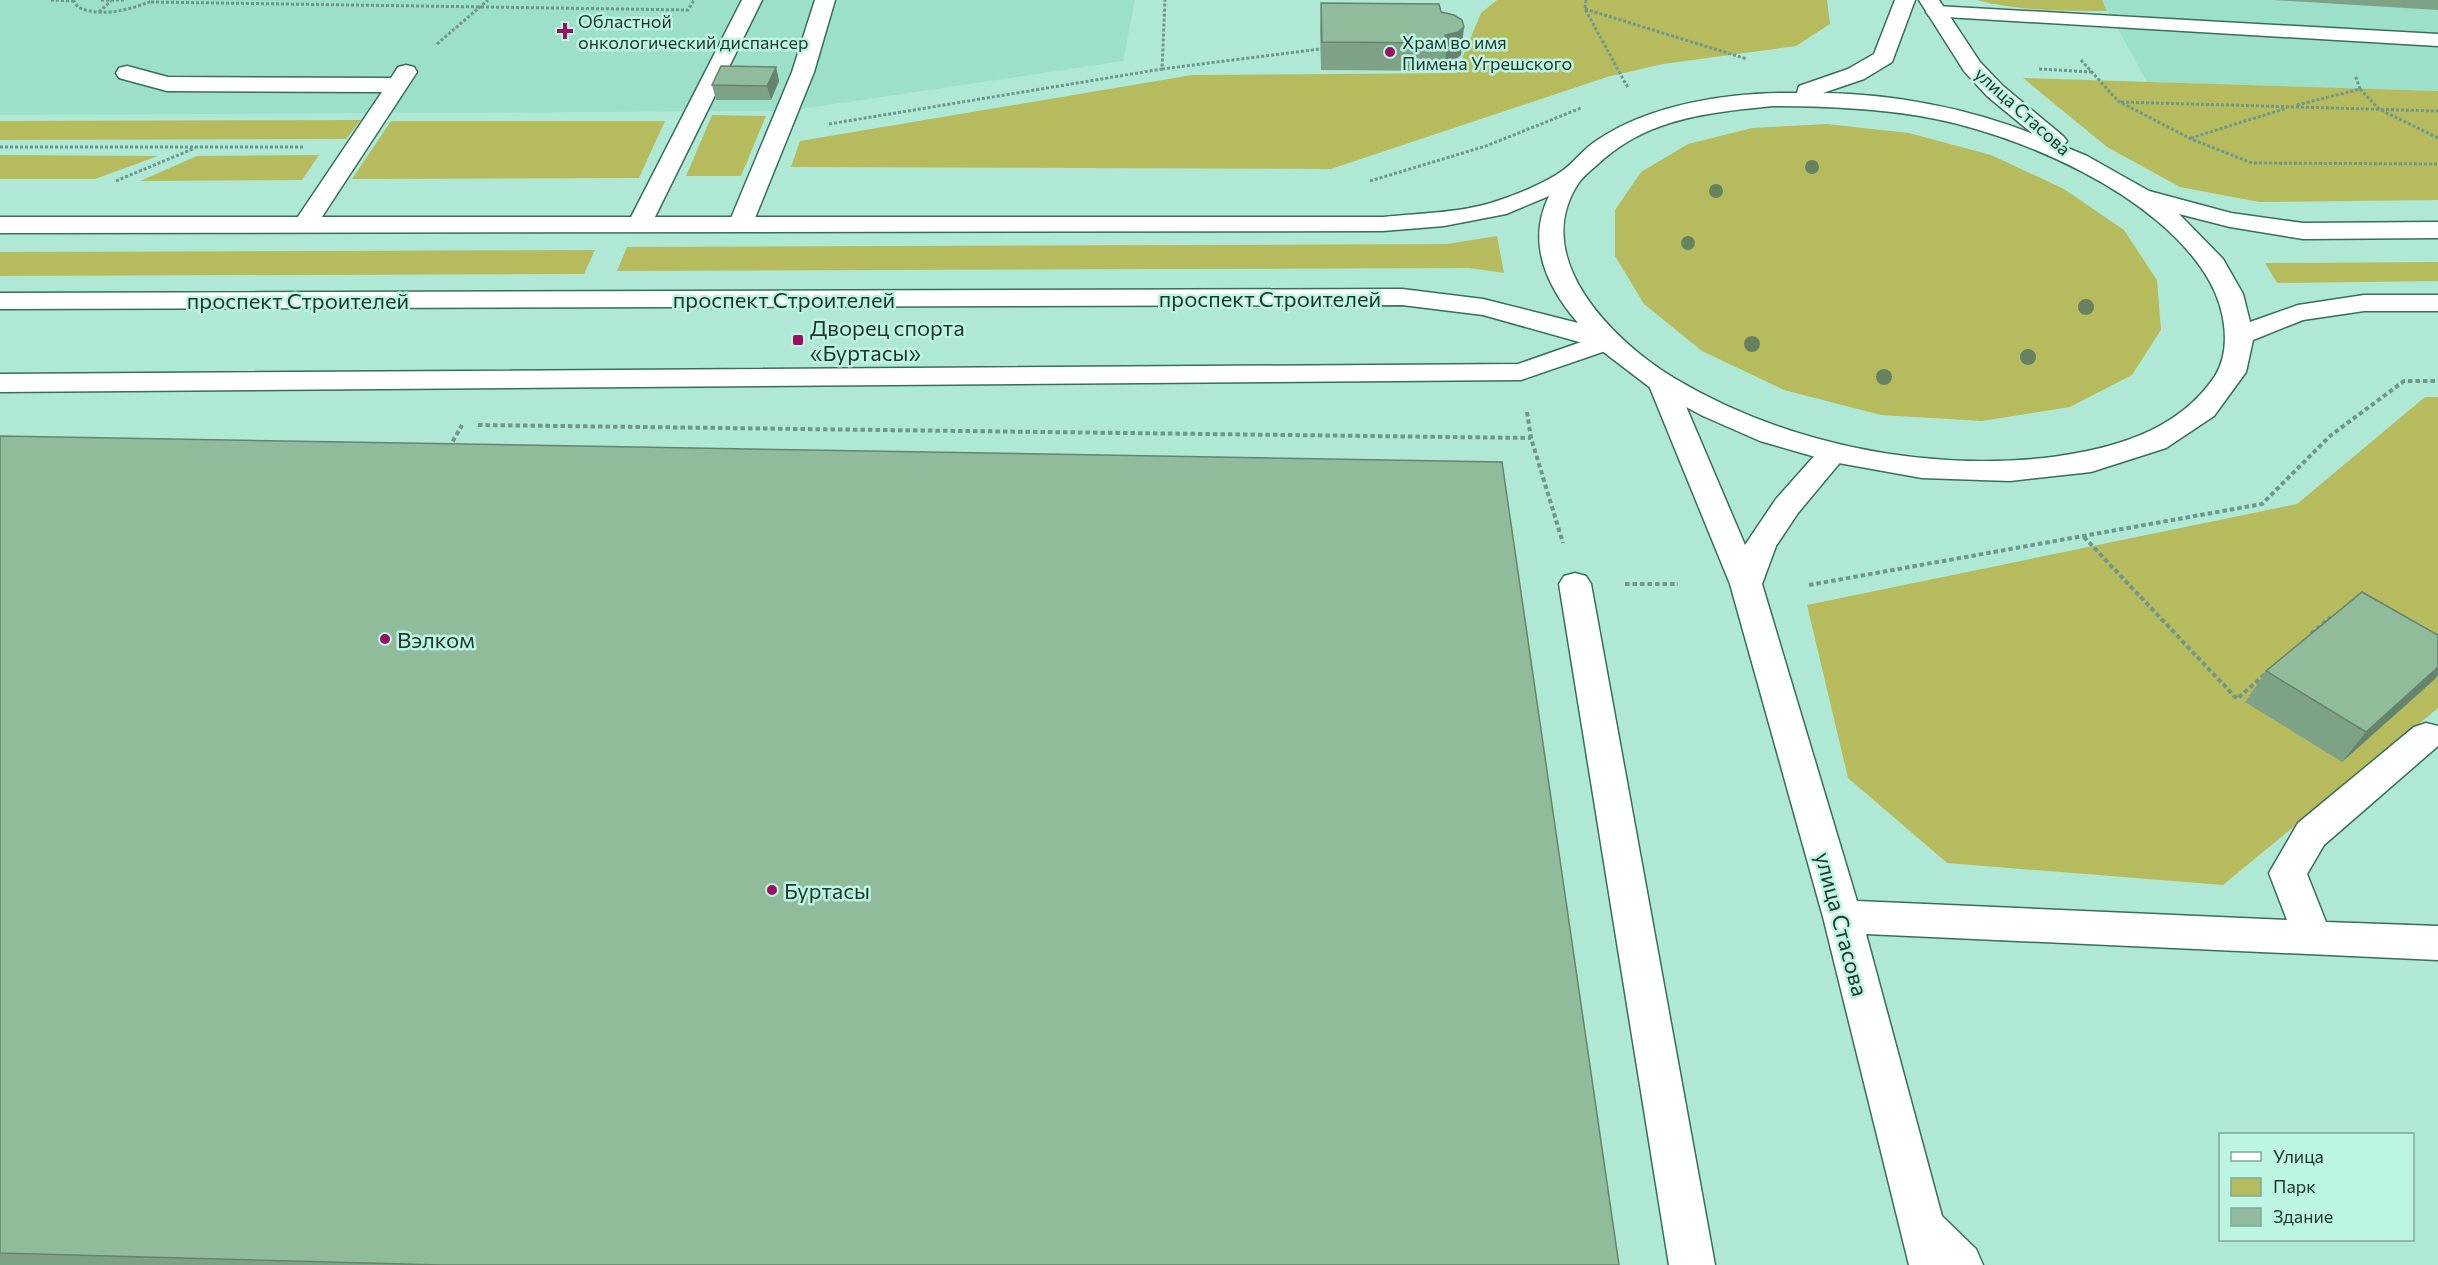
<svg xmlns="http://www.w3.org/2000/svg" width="2438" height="1265" viewBox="0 0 2438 1265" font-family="Commissioner,sans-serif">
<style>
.built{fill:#9ce0ca}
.green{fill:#b6bc5e}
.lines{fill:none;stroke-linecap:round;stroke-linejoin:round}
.minor-casing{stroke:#376e5e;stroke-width:3}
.major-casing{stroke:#376e5e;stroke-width:3}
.path-far1{stroke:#6e988b;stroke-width:3;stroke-dasharray:3 2;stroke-linecap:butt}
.path{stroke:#6e988b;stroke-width:4;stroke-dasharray:4.5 3;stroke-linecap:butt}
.minor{fill:#fff;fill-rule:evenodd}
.major{fill:#fff;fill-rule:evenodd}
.tree{fill:#678260}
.wall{fill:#7da286}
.shaded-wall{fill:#66846d}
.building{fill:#91bc9c;stroke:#66846d;stroke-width:1.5}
.poi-dot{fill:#9b1061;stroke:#bcf6e3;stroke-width:2}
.labels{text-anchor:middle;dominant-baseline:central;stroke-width:5;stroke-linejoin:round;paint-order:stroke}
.far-poi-label{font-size:18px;fill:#1e352e;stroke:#bcf6e3;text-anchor:start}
.far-street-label{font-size:18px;fill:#1e352e;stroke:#bcf6e3}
.street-label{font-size:22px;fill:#1e352e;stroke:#bcf6e3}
.poi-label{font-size:22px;fill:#1e352e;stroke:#bcf6e3;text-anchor:start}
</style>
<rect width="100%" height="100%" fill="#afe9d6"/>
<!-- built -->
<g class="built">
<path d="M0,0H1135L1123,61L787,111L0,115Z"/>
<path d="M2102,0H2438V91L2147,82Z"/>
</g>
<!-- green -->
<g class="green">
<path d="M1497,0H1827L1830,24L1796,46L1663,64L1607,77L1331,169L791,167L800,141L1192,75L1456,73L1481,13Z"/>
<path d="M1976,0H2102L2107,11C2064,11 2018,11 1976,0Z"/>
<path d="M2023,78L2438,91V200L2259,202L2180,187L2107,147Z"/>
<path d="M712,115L766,116L741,176H686Z"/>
<path d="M361,120L346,139L0,140V121Z"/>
<path d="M391,121H665L639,178L352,179Z"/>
<path d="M1827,124L1909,133L1991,155L2064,189L2124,230L2157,280L2161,330L2132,375L2070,407L1982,421L1881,415L1784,390L1702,351L1644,304L1615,256V210L1641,172L1688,144L1752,128Z"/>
<path d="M0,155L158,156L95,179H0Z"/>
<path d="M319,155L302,180L140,181L197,156Z"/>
<path d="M1497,236L1504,273L1469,268L617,271L627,247L1447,244Z"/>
<path d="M595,250L584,274L0,276V252Z"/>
<path d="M2438,262V281L2277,283L2265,263Z"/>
<path d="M2425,397H2438V708L2223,885L1947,863L1848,778L1807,605L2297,504Z"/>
</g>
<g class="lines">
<defs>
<g id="minor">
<path d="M742,0H762L652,223L649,228L640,230L631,228L628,223Z"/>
<path d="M815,0H835L814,72L753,223L750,228L741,230L732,228L729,223L792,72Z"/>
<path d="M1936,6L2438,34V46L1929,16L1926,12L1929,8Z"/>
<path d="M406,65L414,67L417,72L314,229L305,231L296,229L293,224L382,92L167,91L119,78L116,73L119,68L127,66L168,77L391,78L398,67Z"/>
<path d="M1607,333L1617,335L1621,341L1617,347L1521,380L0,392V374L1518,364Z"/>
<path d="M1662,374L1672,377L1676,383L1745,545L1776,499L1823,446L1833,444L1843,446L1848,453L1798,513L1776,546L1762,584L1857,901L2287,920L2269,873L2298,823L2414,727L2426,723L2438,726V746L2324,845L2307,874L2326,922L2438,926V960L1866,934L1942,1216L1976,1249L1983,1265H1909L1823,917L1730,584L1648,383L1652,377Z"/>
<path d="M1575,573L1586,576L1591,584L1715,1265H1669L1559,584L1564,576Z"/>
</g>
<path id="major" d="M1895,0H1915L1892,62L1864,79L1823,93C1893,94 1968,108 2033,134L1987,96L1964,71L1919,0H1939L1980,62L2003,86L2063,136L2067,141L2063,146L2087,156L2149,191L2231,213L2303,223L2438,222V238L2303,239L2230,227L2179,214L2223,259L2243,294L2250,322L2298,305L2364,295H2438V311H2364L2303,320L2253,340L2246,372L2214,416L2166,448L2091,472L2010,481L1922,478L1833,462L1760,441L1703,416L1652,389L1597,347L1483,315L1402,305L0,309V293L1402,289L1483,299L1578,323C1547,287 1526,243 1549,196L1506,214L1444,226L1383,231L0,233V217H1383C1420,213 1465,213 1500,200C1518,194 1547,182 1562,171C1574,163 1583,149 1596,141C1651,103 1732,92 1797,93L1799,86L1848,69L1874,54ZM1773,106C1822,106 1871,108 1920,116C2016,132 2161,194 2210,282C2225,309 2232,349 2215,376C2177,433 2109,450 2044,458C1918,471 1783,443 1674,378C1613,341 1527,257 1580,181C1585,175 1592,169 1598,164C1615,148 1638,134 1661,126C1697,113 1735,110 1773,106Z"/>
</defs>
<!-- minor casing -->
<use href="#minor" class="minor-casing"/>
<!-- major casing -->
<use href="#major" class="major-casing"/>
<!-- path-far1 -->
<g class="path-far1">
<path d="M51,0L73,1"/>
<path d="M73,0L78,7C100,18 129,10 152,1"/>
<path d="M101,0H125"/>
<path d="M1586,0L1585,9L1628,88"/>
<path d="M151,2L688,10L694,0"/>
<path d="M1585,9L1747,59"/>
<path d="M99,12L111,1"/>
<path d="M437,44L488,0"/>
<path d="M2081,60L2118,101L2191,139L2252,163L2438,164"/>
<path d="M1162,69L1320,49"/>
<path d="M2039,69L2092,72"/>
<path d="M2360,89L2379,109L2438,138"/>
<path d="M2121,102L2438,111"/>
<path d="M2297,105L2360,89L2355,75"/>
<path d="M829,124L1162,69L1165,0"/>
<path d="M2191,138L2287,108"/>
<path d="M0,147H304"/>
<path d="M116,181L195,148"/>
<path d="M1370,181L1486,146L1581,108"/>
</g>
<!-- path -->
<g class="path">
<path d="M1527,412L1531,438L1563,543"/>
<path d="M478,425L1531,438"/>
<path d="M449,448L462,425"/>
<path d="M2084,537L2237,699L2265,674"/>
<path d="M1625,584H1678"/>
<path d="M1809,585L2262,504L2330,436L2404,381H2438"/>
<path d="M2311,634L2331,617"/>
</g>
<!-- minor -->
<use href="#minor" class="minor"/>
<!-- major -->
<use href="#major" class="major"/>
</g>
<!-- trees -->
<g class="tree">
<circle cx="1812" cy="167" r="7"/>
<circle cx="1716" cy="191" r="7"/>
<circle cx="1688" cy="243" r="7"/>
<circle cx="2086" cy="307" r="8"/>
<circle cx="1752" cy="344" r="8"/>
<circle cx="2028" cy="357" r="8"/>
<circle cx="1884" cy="377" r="8"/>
</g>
<!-- wall -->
<g class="wall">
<path d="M2273,0H2438V10Z"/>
<path d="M1321,3L1441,12L1461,55L1455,60L1445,62L1444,71L1321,70L1320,30Z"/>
<path d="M776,67L779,81L771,100H716L712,85Z"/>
<path d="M0,436L1619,1265H0Z"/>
<path d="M2266,671L2435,679L2342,762L2245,702Z"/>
</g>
<!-- shaded-wall -->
<g class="shaded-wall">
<path d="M1464,27L1461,55L1455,60L1445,62L1447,43L1445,35Z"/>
<path d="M776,67L779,81L771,100L767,86Z"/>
<path d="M2438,667V675L2435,679L2342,762L2366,732Z"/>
</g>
<!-- building -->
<g class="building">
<path d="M1321,3L1439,4L1441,12L1454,15L1462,20L1464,27L1458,32L1445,35L1447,43L1322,42Z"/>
<path d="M721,66L776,67L767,86L712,85Z"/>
<path d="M0,436L1502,462L1619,1265H441L0,1253Z"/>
<path d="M2362,592L2438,635V667L2366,732L2266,671Z"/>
</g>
<!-- markers -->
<g class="poi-dot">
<path d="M562 22h6v6h6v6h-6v6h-6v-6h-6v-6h6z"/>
<circle cx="1390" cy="52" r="6"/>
<rect x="792" y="334" width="12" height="12" rx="3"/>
<circle cx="385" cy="639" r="6"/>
<circle cx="772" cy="890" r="6"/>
</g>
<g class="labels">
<!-- far-poi labels -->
<g class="far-poi-label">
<text x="578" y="21">Областной<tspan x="578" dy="21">онкологический диспансер</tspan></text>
<text x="1402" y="42">Храм во имя<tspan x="1402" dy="21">Пимена Угрешского</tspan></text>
</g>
<!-- far-street labels -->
<g class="far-street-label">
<text transform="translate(2023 111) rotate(42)">улица Стасова</text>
</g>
<!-- street labels -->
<g class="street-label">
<text x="1270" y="298">проспект Строителей</text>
<text x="784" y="299">проспект Строителей</text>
<text x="298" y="300">проспект Строителей</text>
<text transform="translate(1842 924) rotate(75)">улица Стасова</text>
</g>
<!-- poi labels -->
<g class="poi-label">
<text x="810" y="327">Дворец спорта<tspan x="810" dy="25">«Буртасы»</tspan></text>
<text x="397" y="639">Вэлком</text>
<text x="784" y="890">Буртасы</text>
</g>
</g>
<!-- legend -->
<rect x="2219" y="1133" width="195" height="108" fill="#bcf6e3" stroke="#7da99b" stroke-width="1.5"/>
<rect x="2231" y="1152" width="30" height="9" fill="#ffffff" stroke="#7da99b" stroke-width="1.5"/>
<text x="2273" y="1163" font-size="18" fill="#1e352e">Улица</text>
<rect x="2231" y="1178" width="30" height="18" fill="#b6bc5e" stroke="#7da99b" stroke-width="1.5"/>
<text x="2273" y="1193" font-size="18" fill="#1e352e">Парк</text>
<rect x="2231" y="1208" width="30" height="18" fill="#91bc9c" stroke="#7da99b" stroke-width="1.5"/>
<text x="2273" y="1223" font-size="18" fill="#1e352e">Здание</text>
</svg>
